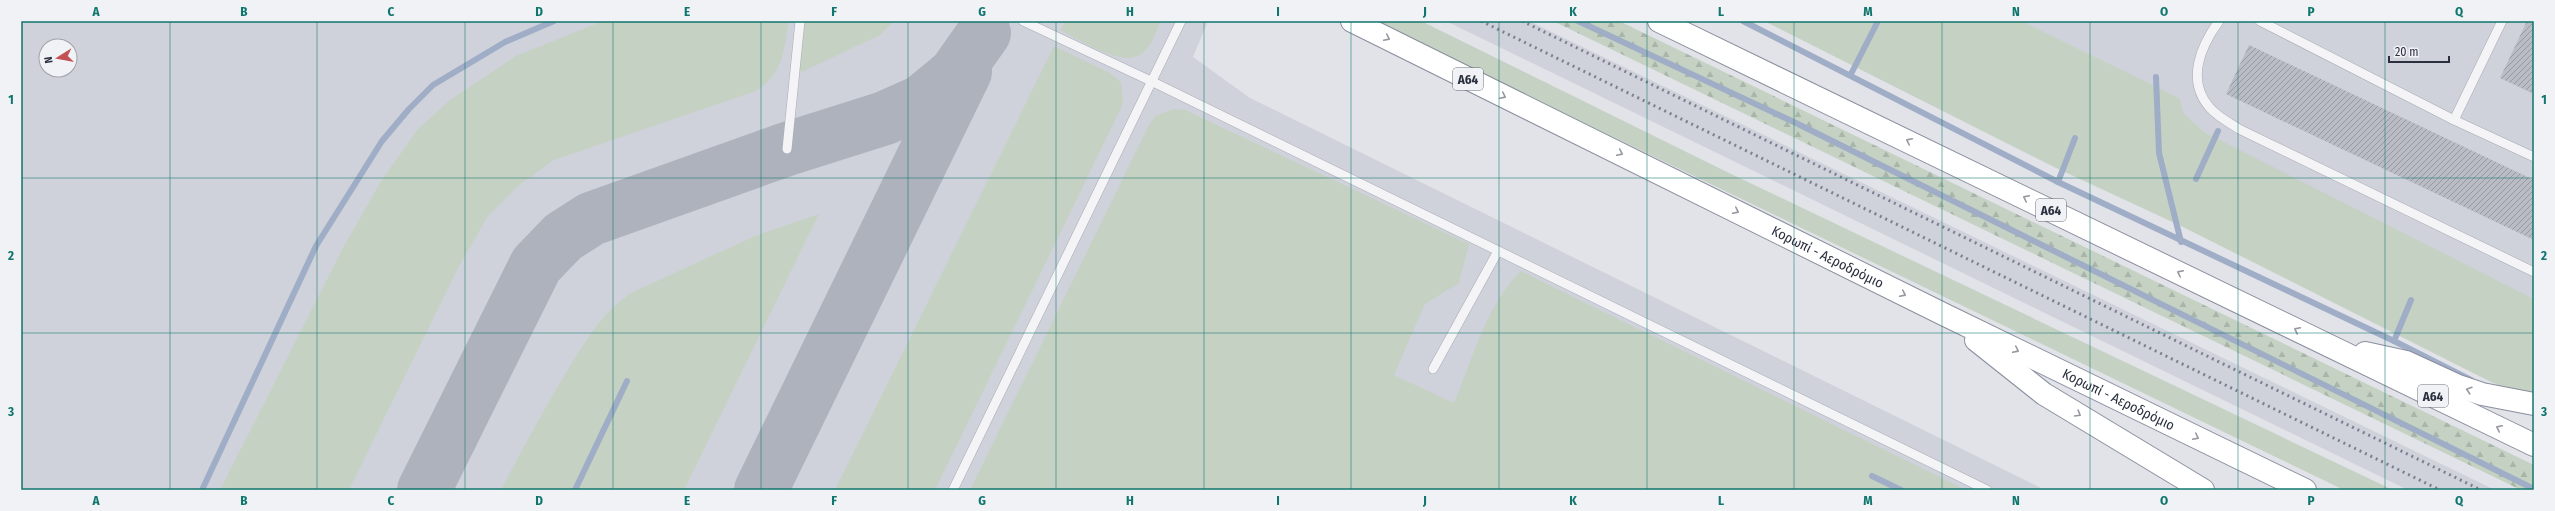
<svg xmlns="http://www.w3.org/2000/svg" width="2555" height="511" viewBox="0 0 2555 511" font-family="'Fira Sans Condensed',sans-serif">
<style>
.built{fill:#cfd2da;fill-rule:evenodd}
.green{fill:#c5d2c3}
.forest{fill:url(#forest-firs)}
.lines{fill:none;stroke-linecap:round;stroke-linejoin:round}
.stream{stroke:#9fadc6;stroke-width:6}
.taxiway{stroke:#aeb2bd;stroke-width:54}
.building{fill:url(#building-hatch)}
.lane-casing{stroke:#a7aab3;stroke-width:10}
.highway-casing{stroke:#8a8f9e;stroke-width:24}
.lane{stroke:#f4f4f7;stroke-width:9}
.highway{stroke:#fff;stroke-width:22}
.rail{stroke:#7c8191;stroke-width:3;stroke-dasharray:2 4;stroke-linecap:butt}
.oneway{stroke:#95989f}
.grid{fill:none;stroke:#0f766e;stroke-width:1;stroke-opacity:0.55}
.labels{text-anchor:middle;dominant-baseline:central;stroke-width:3.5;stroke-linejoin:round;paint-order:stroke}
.shield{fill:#f1f2f6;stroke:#666a76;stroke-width:1}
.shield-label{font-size:13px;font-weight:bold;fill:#2b303f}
.street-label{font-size:14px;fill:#2b303f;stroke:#f1f2f6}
.neatline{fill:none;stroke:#0f766e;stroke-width:1.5}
.grid-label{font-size:13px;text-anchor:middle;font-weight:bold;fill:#0f766e}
</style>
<defs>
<pattern id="forest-firs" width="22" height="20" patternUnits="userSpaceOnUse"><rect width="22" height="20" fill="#c5d2c3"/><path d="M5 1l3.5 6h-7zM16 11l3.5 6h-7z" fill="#a9b5a9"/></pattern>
<pattern id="building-hatch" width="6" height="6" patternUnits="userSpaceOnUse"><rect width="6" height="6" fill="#b9bcc5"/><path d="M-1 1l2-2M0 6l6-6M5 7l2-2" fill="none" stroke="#9799a1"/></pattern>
</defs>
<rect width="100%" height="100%" fill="#e1e3e9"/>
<!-- built -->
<g class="built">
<path d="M21,21H1208L1193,57L1250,98L2045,490H21ZM46,46H70V70H46Z"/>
<path d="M1446,21H1529L2495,490H2408Z"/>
<path d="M1854,21H2534V333Z"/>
</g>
<!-- green -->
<g class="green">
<path d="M603,21H789C783,52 784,73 756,91L554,160L518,186L488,216L458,268L349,490H220L344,246L381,181L418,129L450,100L516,56Z"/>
<path d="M805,21H894L880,35L802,72L797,67Z"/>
<path d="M1066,21H1161C1156,32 1151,48 1140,55C1120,67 1079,39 1060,30Z"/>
<path d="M1373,21H1421L1727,172L2393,490H2344Z"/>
<path d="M1764,21H2021L2179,98L2184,114L2204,132L2534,299V393L2507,389L2491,382L2181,226L2054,167Z"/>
<path d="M1054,46L1110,73L1121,82L1123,104L935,490H835Z"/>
<path d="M1174,109L1185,110L1469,244L1459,283L1425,304L1394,375L1454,403C1473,358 1486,305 1521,271L1966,490H970L1149,125L1155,116Z"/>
<path d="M819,214L684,490H501C521,451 542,413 564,376C584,344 600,313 633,292L755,236Z"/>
</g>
<!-- forest -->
<path class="forest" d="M1553,21H1619L2534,465V490H2521Z"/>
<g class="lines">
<!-- stream -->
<g class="stream">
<path d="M1578,21L1796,123L2534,489"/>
<path d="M1743,21L2058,182L2394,341L2471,380"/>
<path d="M1851,74L1878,21"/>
<path d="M2156,77L2159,153L2181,242"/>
<path d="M2196,179L2218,131"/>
<path d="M2058,182L2075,138"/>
<path d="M2394,341L2411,300"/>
<path d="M1872,476L1901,490"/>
<path d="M202,490L316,246L382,141L409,109L433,85L505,42L554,21"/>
<path d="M575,490L627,381"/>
</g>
<!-- taxiway -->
<g class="taxiway">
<path d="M424,490L536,265L563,237L591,219L787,149L885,118L921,102L955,74L984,33"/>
<path d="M761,490L965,72"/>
</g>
</g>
<!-- building -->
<g class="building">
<path d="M2527,21H2534V94L2500,78Z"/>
<path d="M2249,45L2534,180V240L2226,94Z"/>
</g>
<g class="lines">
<defs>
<g id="lane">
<path d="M1023,21L1153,82L1987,490"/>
<path d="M2219,21C2200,47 2186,81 2210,108C2218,117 2231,124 2241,130L2534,272"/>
<path d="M2260,21L2454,120L2534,157"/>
<path d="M2454,120L2502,21"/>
<path d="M787,149L800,21"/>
<path d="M1433,369L1498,251"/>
<path d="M953,490L1181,21"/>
</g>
<g id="highway">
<path id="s1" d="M1352,21L1943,314L2305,490"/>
<path d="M1659,21L2534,445"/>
<path d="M1976,340L2044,394L2203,490"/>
<path d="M2365,353L2406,362L2458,386L2482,394L2534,404"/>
</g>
</defs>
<!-- lane casing -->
<use href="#lane" class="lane-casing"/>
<!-- highway casing -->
<use href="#highway" class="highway-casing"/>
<!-- lane -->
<use href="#lane" class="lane"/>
<!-- highway -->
<use href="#highway" class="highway"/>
<!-- rail -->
<g class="rail">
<path d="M1481,21L2440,490"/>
<path d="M1522,21L2481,490"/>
</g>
</g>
<!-- one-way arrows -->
<defs><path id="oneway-chevron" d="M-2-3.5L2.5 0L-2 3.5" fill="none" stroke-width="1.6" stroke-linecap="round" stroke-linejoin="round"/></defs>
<g class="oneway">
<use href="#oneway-chevron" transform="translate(1387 38) rotate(26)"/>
<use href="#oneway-chevron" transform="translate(1503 96) rotate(26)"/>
<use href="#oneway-chevron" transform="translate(1909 141) rotate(-154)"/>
<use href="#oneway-chevron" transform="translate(1620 153) rotate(26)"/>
<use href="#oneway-chevron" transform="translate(2026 198) rotate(-154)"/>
<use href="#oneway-chevron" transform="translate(1736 211) rotate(26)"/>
<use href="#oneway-chevron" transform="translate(2180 273) rotate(-154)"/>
<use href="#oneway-chevron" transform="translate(1903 294) rotate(26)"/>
<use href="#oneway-chevron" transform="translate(2297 330) rotate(-154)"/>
<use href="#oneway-chevron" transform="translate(2016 350) rotate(26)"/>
<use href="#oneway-chevron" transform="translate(2469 390) rotate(-163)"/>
<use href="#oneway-chevron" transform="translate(2078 414) rotate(31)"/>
<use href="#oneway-chevron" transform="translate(2499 428) rotate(-154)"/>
<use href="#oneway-chevron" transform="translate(2196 437) rotate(26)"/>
</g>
<!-- grid -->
<path class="grid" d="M170,21V490M317,21V490M465,21V490M613,21V490M761,21V490M908,21V490M1056,21V490M1204,21V490M1351,21V490M1499,21V490M1647,21V490M1794,21V490M1942,21V490M2090,21V490M2238,21V490M2385,21V490M21,178H2534M21,333H2534"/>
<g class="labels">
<!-- shield labels -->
<g class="shield">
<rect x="1453" y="68" width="30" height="22" rx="3"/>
<rect x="2036" y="199" width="30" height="22" rx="3"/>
<rect x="2418" y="385" width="30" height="22" rx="3"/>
</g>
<g class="shield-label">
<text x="1468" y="79">Α64</text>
<text x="2051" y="210">Α64</text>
<text x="2433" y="396">Α64</text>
</g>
<!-- street labels -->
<g class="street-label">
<text stroke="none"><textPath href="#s1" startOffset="531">Κορωπί - Αεροδρόμιο</textPath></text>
<text stroke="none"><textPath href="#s1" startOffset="855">Κορωπί - Αεροδρόμιο</textPath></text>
</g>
</g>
<!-- border -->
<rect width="2555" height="511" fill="none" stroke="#f1f2f6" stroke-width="44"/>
<!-- north arrow -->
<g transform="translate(58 58) rotate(259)"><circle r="19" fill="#f1f2f6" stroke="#a2a4ad"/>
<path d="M0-3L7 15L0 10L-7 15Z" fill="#c35153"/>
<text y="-6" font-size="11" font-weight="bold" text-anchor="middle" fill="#2b303f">N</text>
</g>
<!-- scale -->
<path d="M2389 56v6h60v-6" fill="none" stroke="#2b303f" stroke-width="2"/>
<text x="2395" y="56" font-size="12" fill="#2b303f" stroke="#f1f2f6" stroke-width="3" paint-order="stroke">20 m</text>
<rect x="22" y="22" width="2511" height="467" class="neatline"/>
<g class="grid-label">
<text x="96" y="16">A</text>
<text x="244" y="16">B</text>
<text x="391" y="16">C</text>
<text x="539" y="16">D</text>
<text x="687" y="16">E</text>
<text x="834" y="16">F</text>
<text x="982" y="16">G</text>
<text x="1130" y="16">H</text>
<text x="1278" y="16">I</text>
<text x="1425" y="16">J</text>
<text x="1573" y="16">K</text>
<text x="1721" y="16">L</text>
<text x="1868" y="16">M</text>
<text x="2016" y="16">N</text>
<text x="2164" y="16">O</text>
<text x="2311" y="16">P</text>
<text x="2459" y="16">Q</text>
<text x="11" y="104">1</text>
<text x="2544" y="104">1</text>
<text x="11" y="260">2</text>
<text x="2544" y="260">2</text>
<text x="11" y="416">3</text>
<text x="2544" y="416">3</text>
<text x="96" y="505">A</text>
<text x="244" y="505">B</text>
<text x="391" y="505">C</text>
<text x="539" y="505">D</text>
<text x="687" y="505">E</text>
<text x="834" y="505">F</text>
<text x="982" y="505">G</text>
<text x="1130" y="505">H</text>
<text x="1278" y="505">I</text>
<text x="1425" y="505">J</text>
<text x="1573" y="505">K</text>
<text x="1721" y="505">L</text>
<text x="1868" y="505">M</text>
<text x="2016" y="505">N</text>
<text x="2164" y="505">O</text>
<text x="2311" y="505">P</text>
<text x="2459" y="505">Q</text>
</g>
</svg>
